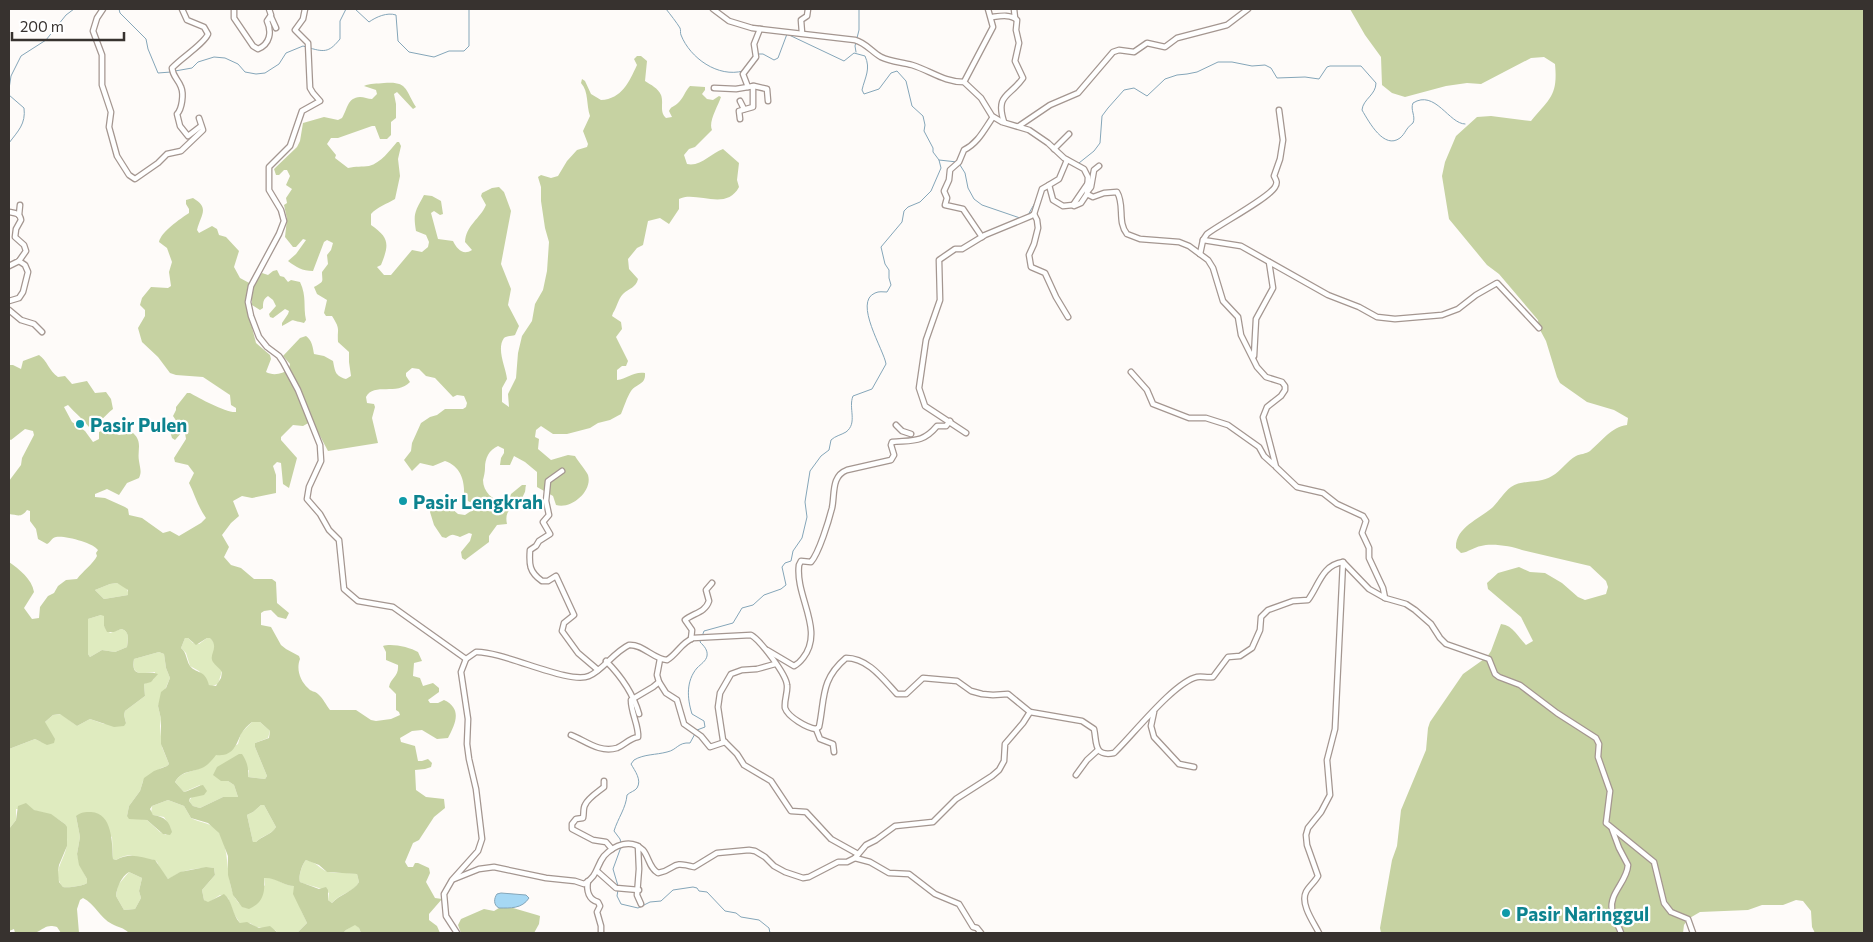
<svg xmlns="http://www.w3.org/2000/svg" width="1873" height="942" viewBox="0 0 1873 942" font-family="Commissioner,sans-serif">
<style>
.green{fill:#dfebbf}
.forest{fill:#c6d2a2;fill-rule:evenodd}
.water{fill:#a6d8f4;stroke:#85a6b9}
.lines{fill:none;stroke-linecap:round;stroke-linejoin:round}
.stream{stroke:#85a6b9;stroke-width:1}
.street-casing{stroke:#a49690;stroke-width:7}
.street{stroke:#fff;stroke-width:4.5}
.culture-dot{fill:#0f9aa8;stroke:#fff;stroke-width:2}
.labels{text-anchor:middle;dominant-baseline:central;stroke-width:4.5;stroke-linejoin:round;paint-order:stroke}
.culture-label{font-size:19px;font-weight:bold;fill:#0d838f;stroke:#fff;text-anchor:start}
</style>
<rect width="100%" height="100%" fill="#fefbf9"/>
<!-- green -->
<g class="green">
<path d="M117,583C123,586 129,587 128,595L104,599L95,590L110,584Z"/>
<path d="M101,615H104V626L110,633L121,629C130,631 128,639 127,647L115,652L102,650L90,657L88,654V619Z"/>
<path d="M210,637L215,645C214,662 209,657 222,671L218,684L212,686L209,685L199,671L190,666L186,653L181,648L185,638H188L193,643L199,644L207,638Z"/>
<path d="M159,652L164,654L166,668L170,678L158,706L161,719L160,726L162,747L169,764L167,766L161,768L143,781L140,791L129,806L127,816L147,820L160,832L166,835L171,829L164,817L153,815L151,813L152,806L168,800L184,806L191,818C199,823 209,822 216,829C235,848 220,896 246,908L265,885L264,878C275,876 284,886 294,886L301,910L307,923L297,933H278L275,930L256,927L250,923H240L234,914L228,898L220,895L208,903L204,900L202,890L215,875L214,868C204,867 191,869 182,872C176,873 173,878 168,879L160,869L157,862C153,859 150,859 145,859C131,857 130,852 116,860L113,859L112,837L76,816L80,837L77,854L80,865L87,879V883C83,886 68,888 63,887C51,874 63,862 66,849C68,842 67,830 65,824C50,812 36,810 16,809V820L9,829V749L35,739L41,742L53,737L44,723L53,715L61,714L77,726L90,719L104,724L126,723L124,715L125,711L145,696L144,684L154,679L155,672C142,673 131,677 134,659Z"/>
<path d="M252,722H260L270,731L268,738L255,743V747L267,776L265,779L248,777L249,770L221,781H228L234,785L238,797H223L200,808L193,806L189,801L200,785L184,792L175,782C181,772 188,773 198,769C205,766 210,759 216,754C222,750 231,748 238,744L241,733Z"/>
<path d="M261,805H264L276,827C271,835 263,835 256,842H253L247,815L253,812Z"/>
<path d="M306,860C315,861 320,869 328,872C337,874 348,872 357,874L359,882C354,892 339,894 332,903L328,900L329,893C321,887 309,886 300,882C298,877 302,864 306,860Z"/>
<path d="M129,872L142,878L139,891L141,898L135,909L124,910L116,896L118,885Z"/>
<path d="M355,924L359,928L361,933H343L346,930Z"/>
</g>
<!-- forest -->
<g class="forest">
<path d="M1350,9H1864V933H1815L1812,927L1811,911L1803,901L1796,900L1783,905H1762L1748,910L1700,912L1688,919L1684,925L1683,933H1381L1380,928L1392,860L1397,846L1401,810L1426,750L1428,728L1430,722L1463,674L1487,657L1491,651L1501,624C1514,626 1517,636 1526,645L1533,641L1521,617L1488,589L1487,583L1498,573L1519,567L1530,572L1545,573L1562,583L1578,597L1585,600L1606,594L1608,587L1606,581L1590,566L1522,550C1512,546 1491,543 1481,546C1474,547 1469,552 1461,553L1456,548C1455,527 1480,519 1493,507C1499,501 1504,492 1511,487C1523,479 1540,484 1552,476C1561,471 1567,461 1576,456C1580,454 1586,454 1590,451C1602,441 1611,427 1627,425L1628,418L1614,410L1587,402L1560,383L1557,377L1546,341L1539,328L1538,320L1499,274L1487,265L1449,219L1442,176L1445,162L1456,136L1477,117L1491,116L1531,121C1550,98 1558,96 1555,64L1544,57L1531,58L1481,84L1467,83L1446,86L1405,97L1392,93L1382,85L1381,57L1365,35Z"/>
<path d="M637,56H641L647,61L645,81C651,85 658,88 661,95C664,103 659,112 666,118L672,117L669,111C671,106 674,107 678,103C683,99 685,91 690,86L705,87V90L702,94L707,99L713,100L719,96L721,97C718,106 708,122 712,130L695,147L689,149L684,155L687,164C701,167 711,153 723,149L739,163L737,180L739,187C726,212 696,190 679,199V209L669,224L660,218L648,221L643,245L637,248L628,259L629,269L638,279C636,288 629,288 623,294C618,299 617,307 613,313L612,316L621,322L622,329L616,337L628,361L626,366H622L617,370V380C627,379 634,371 645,373C646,385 637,383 631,391C627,397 624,407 621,414L610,420L598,423L590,428L567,434H553L541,426L536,430L535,437L539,439L538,449L551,460L568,455L575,456C578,461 587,472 588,475C593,491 571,510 556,505L553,496L537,487V472L525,462L514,456L510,465H500L501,458L504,453V449L498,446C489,450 485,458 485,468C485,472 484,476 483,480C483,492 493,500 503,503L509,501L511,494L522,485H526C525,488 526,491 524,494C519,506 503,506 507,524L497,525L489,536V542L465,560L462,558L461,552L470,541L472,534L469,533L460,537C453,535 453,533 446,538L442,537L434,525L430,512L434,506L445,503L458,514L465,515L471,511L474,504L464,499C465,482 462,467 445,461L433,466L420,463L412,471L404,460L411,451L412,443L421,423L430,417L437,415L445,409H463L466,407L467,403L464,396L457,395L453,397L435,378L426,376L419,369L412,368L406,373V376L410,382C397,396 374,382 366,397L367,403L374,404L375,407L372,418L378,443L328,451L312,421L303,426L293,425L281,437V440L297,458L289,488L283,484L281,463L277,462L273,466L276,475V493L252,498L242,496L233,501L239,516L231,523L222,535L229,547L224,557L231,565L241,568L254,579H272L276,582L277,603L289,613L286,619L278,617L271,610L264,611L261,613V625L271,627L281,645L286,649L299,656L300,659C296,669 300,681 308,688C311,692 315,691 318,694C323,698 326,705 330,710H356L371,720L376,721L391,719L400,715L399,712L396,710V694L389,687C391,677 399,677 398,665L386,660V652L383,646C391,643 410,647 418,652L422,661L414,663L413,676L420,678L423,686L433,683L439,688V692L428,700L430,703H438L444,700C463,709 455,724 448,738L437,739L422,730L412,731L400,738L401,742L415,746L418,761H422L428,759L432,763L431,767L425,769L415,770L416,790L426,797L444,799L445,808L434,817L419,840L413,843L405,862L408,867H413L415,863H418L429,868L430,873L426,882L435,898L442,899L429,914V920L437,926L440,933H361L359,928L355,925L346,930L343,933H297L307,923L293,894L294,886C284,886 275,877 264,878C265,892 264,902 249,909L242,907L233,895L228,875V856L219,833L208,823L191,818L184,806L168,800L152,806L150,809L153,815C165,817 169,821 172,832L170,835L163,834L147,820L129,819L127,816L129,806L140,791L144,778L154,771L167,766L169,764L161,744V719L158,706L161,692L166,688L170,678L166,668L164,654L159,652L134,659C130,681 147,669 158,674L151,682L144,684L145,696L125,711L124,715L126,723L124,726L114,727L90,719L77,726L60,714L53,715L45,722L55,739L54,743L47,745L35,739L9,749V562C19,569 32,579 34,592L24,608L32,619L39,618L40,607L48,596L54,593L58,586L66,580L77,579C83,571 93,564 97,556L96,553L98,550C94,543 64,535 56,537C51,538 51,542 47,544L38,539L36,529L30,521V511L27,510C21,518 18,515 9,514V481L21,465L22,458L34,435L33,431L25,429L11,440L9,439V365H13L21,369L23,361L39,355C47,360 49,371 58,377L65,376L72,384L87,381L95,393L106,392L111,399L113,409C104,416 101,423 89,427C83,419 75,413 68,405L64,407L72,422L85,431L93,442L99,439V432L106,429L119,435L133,433C143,442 137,450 139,461C140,468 142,472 139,478L127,483L119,495L107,489L95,494V497L105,498L125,507L128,509L129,515L142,518L163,533L170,531L179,536L201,523L206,518C198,507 195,495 189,483L194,473L188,465L175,462L174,458L186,439L185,433L182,432L175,440L172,438L169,428L177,422L173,416L176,410V407L187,393H190C199,398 226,413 236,412V408L231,405L230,395L203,377L176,375L170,373L158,357L142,342L138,328L145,316V310L140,305L142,298L151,287L168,288L171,286L169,272L172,262L167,248L159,242C161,232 180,219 189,213V209L186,204V200L193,198C210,208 201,214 197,230L199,233L212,226L217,229L219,235L226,237L239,251L234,267L240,278L253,285L262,273L268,275L273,271L277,270L280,276L284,277L288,282L291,280L300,282C307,297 303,306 306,320L304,323C287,320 298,318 282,326V323L288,314L289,311L285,309L273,318L270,317L269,314L276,306L273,300L268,296C263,299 263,303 263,308L260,310L252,305V297L247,296V308L256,343L270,355L271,359L266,372C273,376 283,374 289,369L290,364L283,356L300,338L306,336C312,340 313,348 314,354L324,356L333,361C335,371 335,376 346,379L351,376L349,362V352L338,342C337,328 341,330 332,316H326L324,313L327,300L317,294L314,287C325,281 322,282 322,272L328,264L327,255L331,250L333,243L327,240L324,242L313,271C302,271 296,267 288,261L296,254L306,240L303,239L296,247H293L285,237L287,219L284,205L287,203L286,198L292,189L286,185L290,176L287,170H284L279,175H276L274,169L297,147L300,141L303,123L324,117L338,120L342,118C348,108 347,98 360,97C364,97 368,99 372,99L377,94L376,90L364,86C370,83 377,84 384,83C408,81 405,90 416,107L413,109L397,92L394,94L396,104V118L391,122V135L387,139H380L375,126H372L338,138H331L327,144L336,155L335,158L348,168C356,166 362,167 369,166C381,163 390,150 397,142H399L401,146L398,159L400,176L395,199C387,204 377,207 371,214V225C390,238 389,245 381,265L377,267L384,275H391L412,250L422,252L428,247L429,242L426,235L416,231C413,213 415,212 424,195L432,196L441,201L443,214L440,215L434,211L431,213L438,239L453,241C457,249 463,256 472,250L465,242C466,225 480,219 486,205L481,196L482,193L492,188L499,187L504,192L511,211L501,264L511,289L508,305L519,326L515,335C512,336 506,336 504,338C496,349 506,368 507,379L502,388V402L509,407L508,394L516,378L518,353L522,336L532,321L535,304L543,290L547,271L549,242L545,228L541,201V187L538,177L541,175L551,178L558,176L567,161L577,150L587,147L588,144L583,131L590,116C586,104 589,92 581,83L582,79L585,81L591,94L601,100C622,99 629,82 637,65L634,59ZM117,583L128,590V595L104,599L95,590L110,584ZM101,615L104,616V626L107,632H114L121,629C130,631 128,639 127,647L115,652L102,650L90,657L88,654V619ZM185,638H188L196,645L207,638H210C220,648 208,654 213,662C215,665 220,669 222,672L221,678L216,686L209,685C205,669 196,674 190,666C186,660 187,653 181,648ZM252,722H260L270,731L269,738L255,743V747L267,776L265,779L248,777C249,769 247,761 242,754H239L217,767L213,775L221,781H228L234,785L238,797H223L200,808L193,806L189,801L190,798L204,795L207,791L203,785C197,786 191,790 184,792L175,782C183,769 193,773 204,767C209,764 213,759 216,755C233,757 236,745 241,734C244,729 248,725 252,722ZM261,805H264L276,827C271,835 262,836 256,842H253L247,815L253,812ZM306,860L319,865L327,872L357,874L359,882C354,891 339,895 332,903L328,900V890L326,887L319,889L300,882C298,877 302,864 306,860Z"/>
<path d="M26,803L34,810L51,814L65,824L67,827V846L59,865L58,871L59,882L63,887C68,888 83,886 87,883V879L79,865L77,854L80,837L76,816C81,812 85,812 91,812C113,813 112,844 113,859L116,860C129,852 141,857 155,860L168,879L180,872L206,867L214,868L215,875L202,890L204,900L208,902L224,894C233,901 232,915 240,923L247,922L259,928L270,926L278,933H129C123,927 119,928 112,924C100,918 95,904 83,898L80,900L77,909L79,933H61L57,927C47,924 45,928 37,932C32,935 21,933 15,933L14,929L9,931V829L16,820L18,806ZM129,872L142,878L139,891L141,898L135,909L124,910L116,896C117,887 121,877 129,872Z"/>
<path d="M499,908H513L537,915L540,916L539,924L534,933H461L458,925L461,919L484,909L494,911Z"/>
</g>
<!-- water -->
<path class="water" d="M501,893L526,895L529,898C522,909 510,908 499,908C493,905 494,898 497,894Z"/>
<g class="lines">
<!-- stream -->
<g class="stream">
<path d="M119,9L120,13L146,39L148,49L158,73L171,72"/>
<path d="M355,9L369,22C376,17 387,12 396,15L398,41L409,52L434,57L449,51H464L469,46V9"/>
<path d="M666,9C670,14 677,23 680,28C681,30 680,33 681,35C690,58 718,78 743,71"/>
<path d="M310,48C326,53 330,51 340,39V21L346,9"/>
<path d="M856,52L855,46L859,30V9"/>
<path d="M175,71L192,68L198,62L214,57L225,58L238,64L245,72L256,74L265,73L279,64L286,53L303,46L306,47"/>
<path d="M9,89L11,76L21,56L46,40L66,15L74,9"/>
<path d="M9,95L24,108C26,124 18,131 9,143"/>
<path d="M939,160L957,162"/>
<path d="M1079,163L1094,151L1100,143L1102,116L1108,108L1124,90L1134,88L1147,96L1165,79L1177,75L1187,74L1197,72L1218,62H1232L1252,66L1265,65L1271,68L1277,78L1305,77L1319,79L1327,67L1330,66H1361L1376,83C1376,95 1363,99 1362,110C1369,122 1384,150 1400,138C1406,133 1405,129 1413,123C1416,116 1410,110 1413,103C1435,89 1449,124 1465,124"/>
<path d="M960,165L965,173L968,188L974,199L982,205L1020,218"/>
<path d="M1028,215L1036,201"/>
<path d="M621,843L620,839L614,831C618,818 626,808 627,795C630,792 635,791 637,788C642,780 635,771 631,764L634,760C644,754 656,755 667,752C677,750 678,742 690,743L697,730L705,727L704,721L692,714C687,698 686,681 697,668C701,664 706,661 707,656C708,650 704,646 700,642L704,631L733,623L742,608L753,605L764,595L781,589L786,585L782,567L785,563L791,561L793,551L802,538L807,517L805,502L810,471L821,456L829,450L831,440C835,436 841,435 846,432C858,423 848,408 853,396L872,389L886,364C884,350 853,302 875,293C879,291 883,292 887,292L891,285L889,278V270L885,264L881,247L902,222L904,211L908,207L920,202L931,191L941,168L939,160L933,152V148L924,131L925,125L923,116L912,106L906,81L897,71L891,73L879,89L864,94L862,90C865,77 871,69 865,56L854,53L844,61L787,34L778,58L774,60L763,54H756"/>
<path d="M618,886L613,869L621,847"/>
<path d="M618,890L617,896L621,904L638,908L650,902L661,901L673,890L693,887L697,888L699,891L707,892L725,911L736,913L741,917L759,920L769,928L770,933"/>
</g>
<defs>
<g id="street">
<path d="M103,9L97,18L93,31L102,55V85L111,112L109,127L117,156L129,175L135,179L158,163L167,154L181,151L203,130L199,118"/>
<path d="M182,9L187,20L204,27L208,34C204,44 181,58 172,68C173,77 178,79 181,87C184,94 182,109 177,114L180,126L188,136L201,126"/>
<path d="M234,9V18L253,46L258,49C270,44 272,32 267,21L271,15L269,9"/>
<path d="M305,9L303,19L295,30L308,43L310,88L313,93L320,101L302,111L290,146L269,167V190L281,210L284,221L279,234L251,286L248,302L251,316L259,337L267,347L279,356L283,362L298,390L320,445L321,461L309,487L307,499L320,514L329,530L339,540L344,589L358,601L393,607L466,659"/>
<path d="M713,9L729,21L752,28L855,40C866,43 872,52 881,57C891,62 902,62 912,65C931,71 944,82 964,82L981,98L992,116L1002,122L1029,130L1048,143L1064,158L1084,169L1088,177L1087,194L1093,197L1104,193L1117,192C1125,205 1117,222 1127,234L1140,239L1179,242L1189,246L1208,260L1213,268L1223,301L1238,317L1241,335L1257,367L1266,377L1282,382L1285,386V390L1281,396L1267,407L1263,417L1276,467L1297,487L1323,493L1337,504L1363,516L1366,521L1362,533L1369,548V558L1383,588L1385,598L1406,604L1415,610L1431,624L1440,638L1446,644L1489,659L1495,674L1499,677L1520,685L1557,713L1596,738L1599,744L1598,757L1610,791L1606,823L1654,862L1664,903L1671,912L1688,919L1693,933"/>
<path d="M1014,9L1015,18"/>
<path d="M271,17L276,28"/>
<path d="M992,17C1000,16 1011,14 1017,20L1016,30L1019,43L1015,61L1023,78C1010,97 995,94 1004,122"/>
<path d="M802,33L801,20L807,16L808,9"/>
<path d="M964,82L993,27L988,9"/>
<path d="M748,87L743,74L756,57L754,44L760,29"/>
<path d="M714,88L736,89L754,86L767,89L768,101"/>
<path d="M740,101L744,109"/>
<path d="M740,119L739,111L753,107V86"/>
<path d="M1019,126L1050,105L1078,93L1113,52L1119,50L1134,52L1147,43L1165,47L1177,38L1227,25L1248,9"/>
<path d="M1054,149L1069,134"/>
<path d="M1049,185L1059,179L1067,160"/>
<path d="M1087,192L1091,187L1094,170L1099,166"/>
<path d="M1073,205L1088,183"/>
<path d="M9,212C15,213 20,213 21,220L16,229L15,237L24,245L26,251L19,261L9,266"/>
<path d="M1034,214L1037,220L1038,228L1034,244L1029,255L1031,267L1045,273L1056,297L1068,317"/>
<path d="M19,215L20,205"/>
<path d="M982,237L963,209L945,205L947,198L944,191L949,180L950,170L959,162L964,150C978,143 984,130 993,117"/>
<path d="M1203,240L1241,246L1328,295L1359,307L1377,317L1395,319L1442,315L1458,309L1476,295L1497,283L1539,328"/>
<path d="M1200,254L1203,240L1207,234C1220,224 1269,198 1275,187C1278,182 1276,180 1274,176L1280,159L1283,140L1279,110"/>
<path d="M9,301L19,298L23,292L28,272L25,265L19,261"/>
<path d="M9,310L21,320L34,324L42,332"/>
<path d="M1254,356L1256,319L1273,288L1269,262"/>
<path d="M1131,372L1147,390L1153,404L1189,418H1206L1228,425L1259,447L1264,456L1274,465"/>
<path d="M896,425L902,431L911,434"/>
<path d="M966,433L925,406L919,388L926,340L940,300L939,260L955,249H962L985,235L1031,216L1034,214L1042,189L1049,185L1053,200L1063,206L1073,205L1074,206L1081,203L1087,194"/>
<path d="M562,471L548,481L546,501L549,515L543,522L550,534L539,541L536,546L530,550C529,564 529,572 542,581H548L556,576L574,615L564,623L562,631L578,653L598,670"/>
<path d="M691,639L692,630L685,620C693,613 705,613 709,601L706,590L712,583"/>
<path d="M767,650L794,666C798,664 800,662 803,658C825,630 795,597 799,565L801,561L811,562C819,553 829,520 832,508C835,494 831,476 847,470L891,460L894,455L891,445L892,442C913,440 923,443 937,426H946L950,421"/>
<path d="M660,659L657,675L659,682L666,693L677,700L684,724L701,736L710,747L725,742"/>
<path d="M606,661C621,676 633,693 639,714"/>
<path d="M775,664L757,669L742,670L731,674L720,693L718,707L723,740L737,754L744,765L771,781L791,811L806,812L831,839L858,854"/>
<path d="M1154,712L1151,726L1154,737L1179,764L1194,767"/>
<path d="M816,729L820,739L833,744L834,752"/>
<path d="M571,735C586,741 599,753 617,748C624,745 630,738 638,737C639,726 631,713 631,700L653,687L659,682"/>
<path d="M1076,775L1087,760L1098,750"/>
<path d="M604,781V787C598,792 588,798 585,805C583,808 584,814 583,818L576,819L572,824V829L593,840L606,842L612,849"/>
<path d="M1612,829L1619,848L1628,865C1627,882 1609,893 1612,910C1613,918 1619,926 1621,933"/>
<path d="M638,846L639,869L637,895L641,904"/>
<path d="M855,858L870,862L889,873L909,874L935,894L959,904L973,927L977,928L981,933"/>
<path d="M597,871L616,888L639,890"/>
<path d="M454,879L479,869L494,867L546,878L575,881L584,884C598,876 596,866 604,856C614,845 631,838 643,850C649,857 649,868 658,873C678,869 669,860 694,867L717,853L749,850L755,851L765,857L774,866L785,872L803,878L809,877L838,862H847L855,858L866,845L876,840L895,826L933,822L956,799L992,776L999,770L1004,761L1005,744L1023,723L1030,712"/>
<path d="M588,881C586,891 589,900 598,902L600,906L597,912L601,926V933"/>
<path d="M457,933L446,916L444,894L452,880L478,851L482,839L476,789L469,759L467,744L468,719L461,672L466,659L476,652C503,651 569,685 589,676C602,671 614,652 629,645C643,644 653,659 667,660C677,654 681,643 693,638L751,635C760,640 786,674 787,685C788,692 784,700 785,708C788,717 807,728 816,729L819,727C825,699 820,680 846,658C868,658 883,679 897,694H906L923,678L957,681L971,691L982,694L993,695L1008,694L1030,712L1082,721L1094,729C1097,742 1093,757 1114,753C1132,736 1174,682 1197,677C1202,676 1207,678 1213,677L1228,657L1240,656L1252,648L1260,630L1261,617L1268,610L1293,601L1308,600C1319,585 1322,565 1343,562L1369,589L1385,598"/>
<path d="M1319,933C1314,923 1300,904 1306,892C1309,886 1315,882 1318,876L1307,845L1306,835L1308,828L1321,812L1330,795L1327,760L1335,729L1343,562"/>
</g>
</defs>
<!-- street casing -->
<use href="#street" class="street-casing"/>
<!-- street -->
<use href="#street" class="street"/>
</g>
<!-- markers -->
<g class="culture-dot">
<circle cx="80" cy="424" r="5"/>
<circle cx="403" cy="501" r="5"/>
<circle cx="1506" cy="913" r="5"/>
</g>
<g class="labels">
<!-- culture labels -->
<g class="culture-label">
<text x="90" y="424">Pasir Pulen</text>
<text x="413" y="501">Pasir Lengkrah</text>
<text x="1516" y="913">Pasir Naringgul</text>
</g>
</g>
<!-- border -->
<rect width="1873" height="942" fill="none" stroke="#37322f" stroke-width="20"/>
<!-- scale -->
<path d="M12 32v8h112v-8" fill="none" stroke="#37322f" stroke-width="2.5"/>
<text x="20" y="32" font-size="15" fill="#37322f" stroke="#ffffff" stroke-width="4" paint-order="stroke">200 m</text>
</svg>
